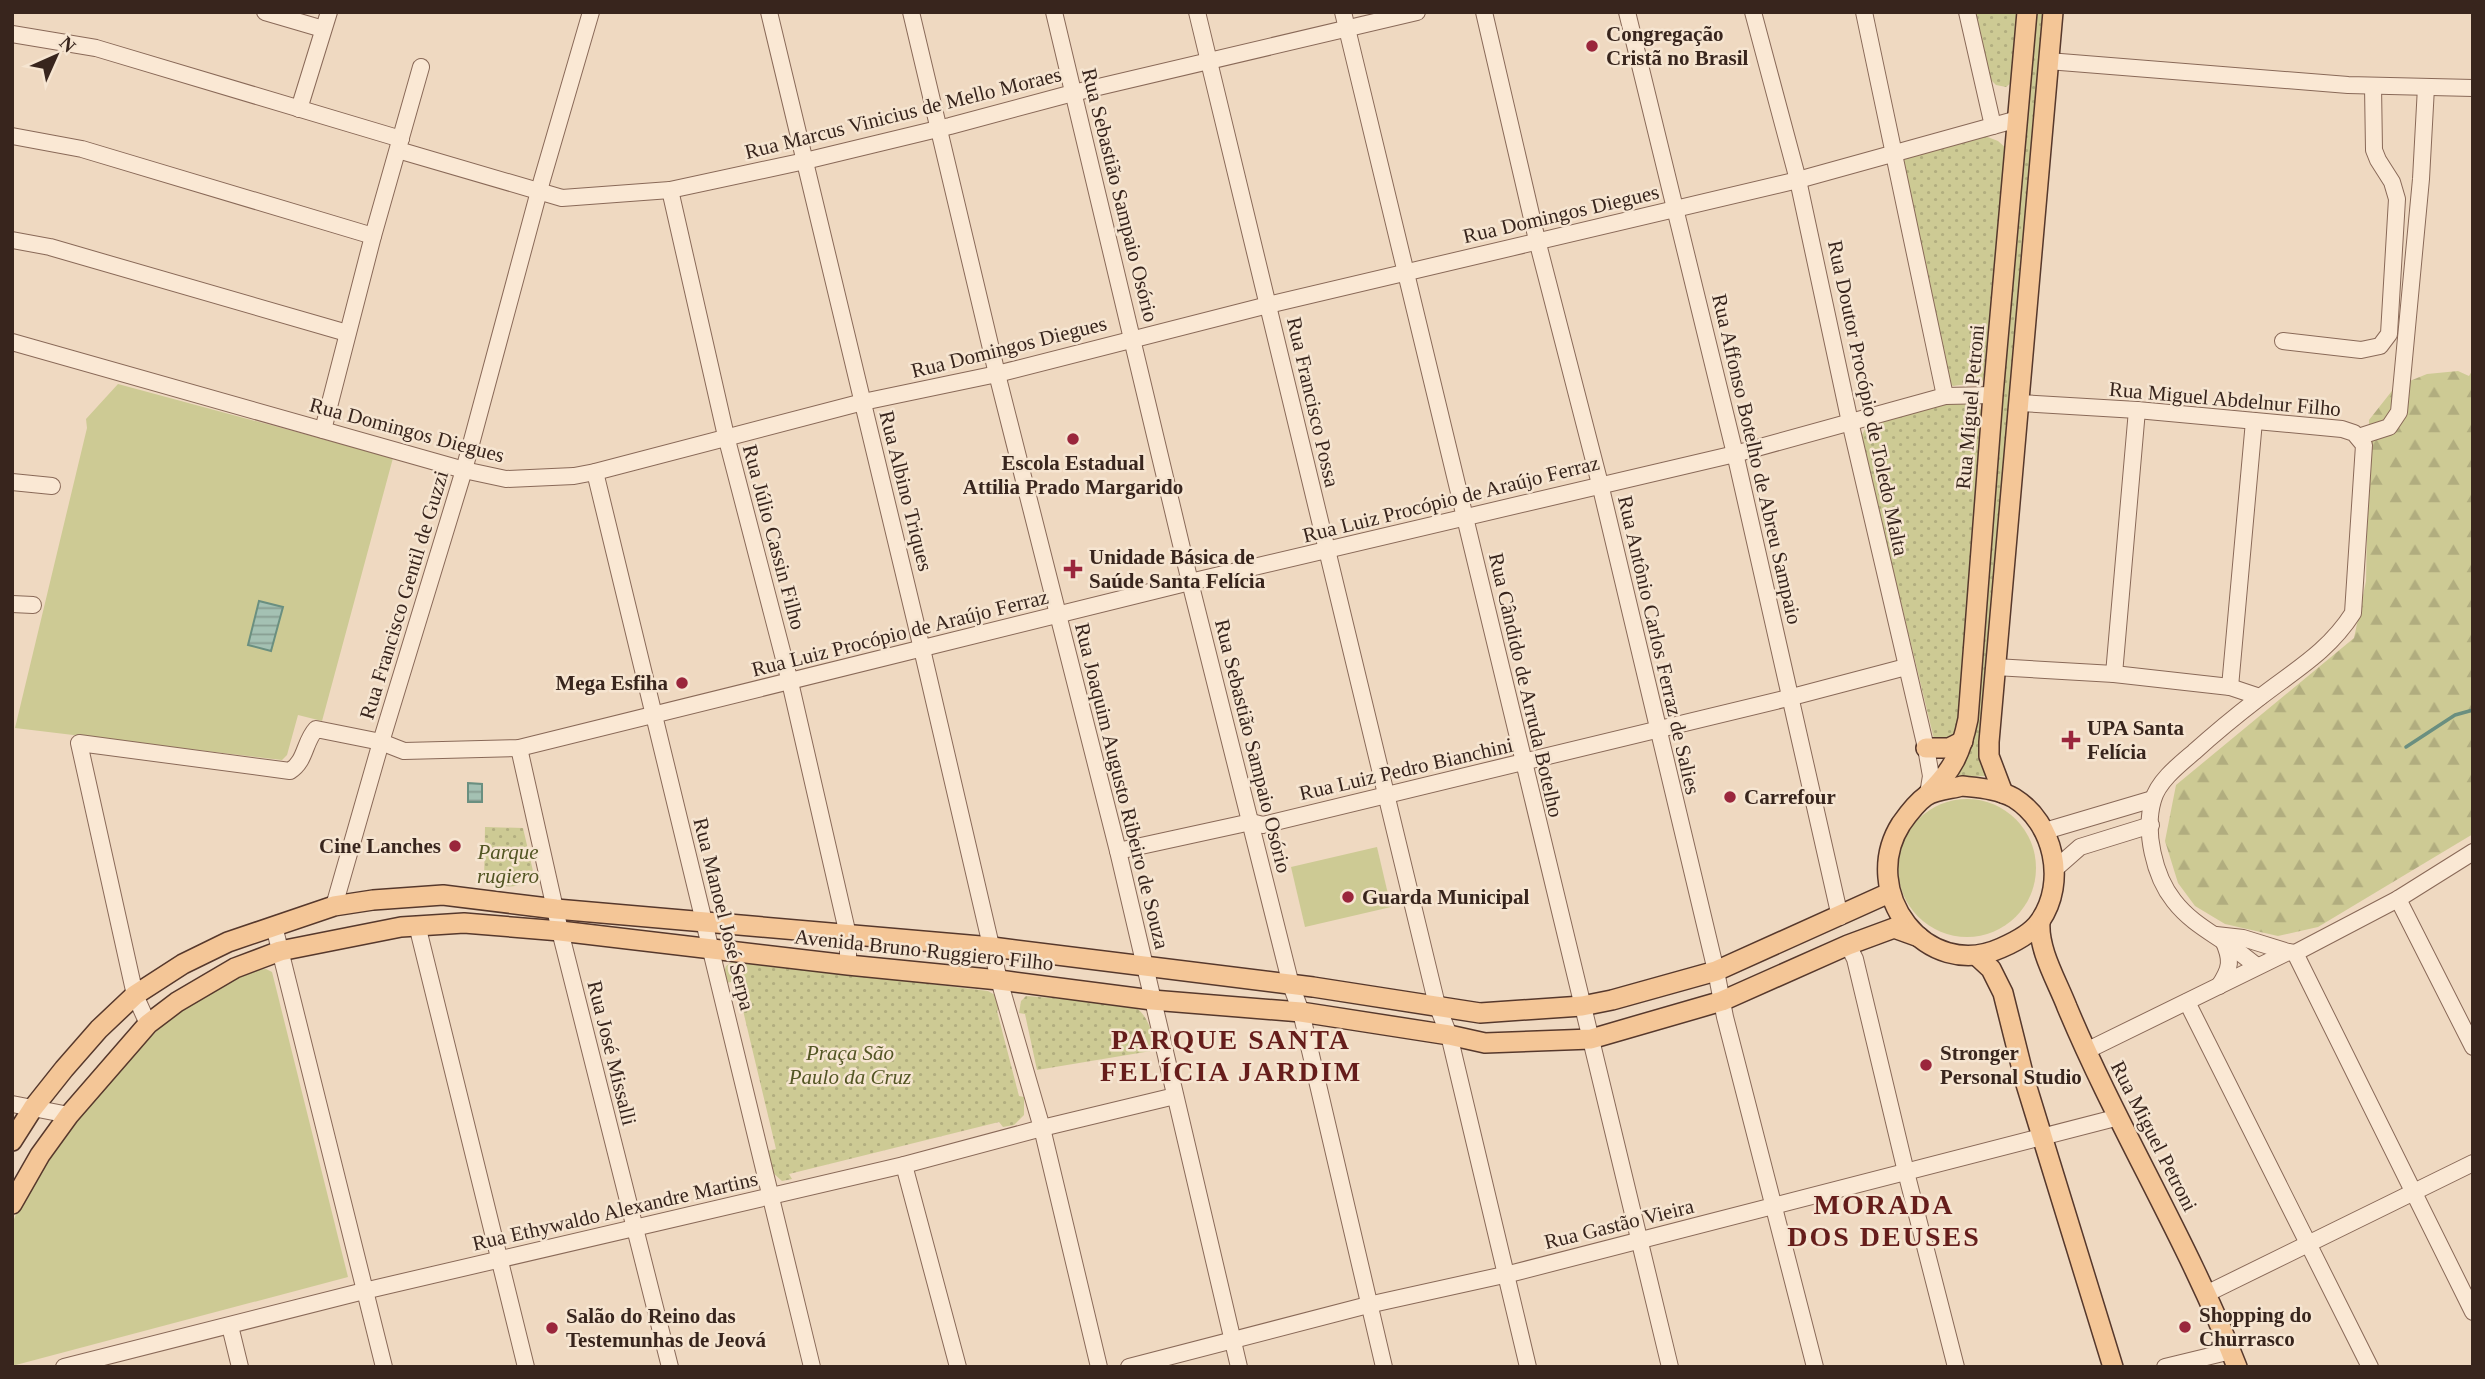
<svg xmlns="http://www.w3.org/2000/svg" width="2485" height="1379" viewBox="0 0 2485 1379" font-family="Georgia,serif">
<style>
.grass{fill:#cdca94}
.forest{fill:url(#forest-firs)}
.park{fill:url(#park-dots)}
.water{fill:url(#water-rules);stroke:#6a8f80;stroke-width:2}
.lines{fill:none;stroke-linecap:round;stroke-linejoin:round}
.stream{stroke:#6a8f80;stroke-width:3.5}
.minor-casing{stroke:#896958;stroke-width:18}
.major-casing{stroke:#56382c;stroke-width:22}
.minor{stroke:#fae8d4;stroke-width:16}
.major{stroke:#f4c697;stroke-width:19}
.poi-dot{fill:#9a263c;stroke:#f6e5d1;stroke-width:2.5}
.labels{text-anchor:middle;dominant-baseline:central;stroke-width:5;stroke-linejoin:round;paint-order:stroke}
.poi-label{font-size:21px;font-weight:bold;fill:#38251d;stroke:#f6e5d1;text-anchor:start}
.street-label{font-size:21px;fill:#38251d;stroke:#f6e5d1}
.park-label{font-size:21px;font-style:italic;fill:#525523;stroke:#f6e5d1}
.district-label{font-size:28px;font-weight:bold;letter-spacing:2px;fill:#661d1b;stroke:#f6e5d1}
</style>
<defs>
<pattern id="forest-firs" width="22" height="20" patternUnits="userSpaceOnUse" patternTransform="scale(1.75)"><rect width="22" height="20" fill="#cdca94"/><path d="M5 1l3.5 6h-7zM16 11l3.5 6h-7z" fill="#b1ad7f"/></pattern>
<pattern id="park-dots" width="8" height="8" patternUnits="userSpaceOnUse" patternTransform="scale(1.75)"><rect width="8" height="8" fill="#cdca94"/><path d="M2 2h.1M6 6h.1" fill="none" stroke="#b1ad7f" stroke-width="1.8" stroke-linecap="round"/></pattern>
<pattern id="water-rules" width="6" height="5" patternUnits="userSpaceOnUse" patternTransform="scale(1.75)"><rect width="6" height="5" fill="#a4c1b3"/><path d="M0 2.5h6" fill="none" stroke="#879d91"/></pattern>
</defs>
<rect width="100%" height="100%" fill="#efd9c1"/>
<!-- grass -->
<g class="grass">
<path d="M118,384L393,458L322,721L298,715L287,755L282,760L15,728L87,428L86,419Z"/>
<circle cx="1967" cy="868" r="69"/>
<path d="M1377,847L1391,907L1305,927L1291,867Z"/>
<path d="M266,969L272,972L348,1277L12,1366V1224L21,1202L50,1156L82,1111L166,1021L216,988L255,970Z"/>
</g>
<!-- forest -->
<path class="forest" d="M2473,369V834L2318,927L2278,936L2225,924L2195,906L2178,883L2165,841L2176,785L2354,638L2366,581L2369,420L2395,387L2427,374L2458,371L2469,376Z"/>
<!-- park -->
<g class="park">
<path d="M1972,12H2019L2012,82L2006,87L1996,85L1990,79Z"/>
<path d="M2032,12H2049L1982,761L1987,776L1960,777L1951,780L1954,772Z"/>
<path d="M1985,136L1998,141L2007,149L1987,376L1981,382L1953,386L1949,383L1902,161L1904,159Z"/>
<path d="M1944,403C1960,403 1976,399 1984,414L1962,717L1953,740L1934,739L1933,735L1861,437L1865,429L1872,424Z"/>
<path d="M485,827L523,828L533,871C517,895 508,884 484,884Z"/>
<path d="M735,960L988,991L995,995L1001,1006L997,1011L1019,1096L1024,1097V1115L1014,1125L1003,1127L999,1122L789,1174L792,1179L782,1181L772,1172L767,1151L776,1149L736,981L726,983L724,972L726,966Z"/>
<path d="M1026,996L1130,1004C1149,1013 1151,1032 1157,1050L1037,1070L1025,1014L1019,1013L1021,1001Z"/>
</g>
<!-- water -->
<g class="water">
<path d="M259,601L283,607L271,651L248,645Z"/>
<path d="M468,783L482,784V802H468Z"/>
</g>
<g class="lines">
<!-- stream -->
<path class="stream" d="M2406,747L2455,715L2473,710"/>
<defs>
<g id="minor">
<path d="M265,12L323,29"/>
<path d="M769,12L922,649L999,980L1042,1128L1099,1367"/>
<path d="M911,12L997,374L1118,851L1239,1367"/>
<path d="M1054,12L1190,582L1291,985L1301,1012L1384,1367"/>
<path d="M1197,12L1437,1005L1449,1035L1528,1367"/>
<path d="M1343,12L1670,1367"/>
<path d="M1484,12L1537,240L1600,484L1716,971L1725,1017L1815,1367"/>
<path d="M1627,12L1737,462L1840,917"/>
<path d="M1753,12L1798,180L1848,413L1926,748L1931,776L1928,794"/>
<path d="M1864,12L1945,396"/>
<path d="M1967,12L1993,126"/>
<path d="M12,34L96,48L401,139"/>
<path d="M2048,61L2348,85L2473,88"/>
<path d="M299,109L329,12"/>
<path d="M12,136L82,149L373,236"/>
<path d="M398,150L562,198L670,190L805,161L950,126L1073,93L1417,12"/>
<path d="M670,190L726,436L790,682L848,935V965"/>
<path d="M12,240L50,247L347,333"/>
<path d="M2283,341L2361,350L2380,346L2389,334L2397,199L2392,182L2378,160L2374,150L2373,86"/>
<path d="M12,342L464,470L506,479L574,476L595,472L863,402L997,374L1268,305L1798,180L2018,119"/>
<path d="M2020,403L2137,410L2342,429L2354,433L2364,445L2353,613C2328,652 2295,670 2259,698C2237,715 2215,733 2194,752C2180,764 2158,781 2153,800C2144,831 2154,876 2174,901C2188,919 2205,929 2223,941C2235,948 2246,958 2257,966"/>
<path d="M323,430L373,236L421,67"/>
<path d="M2358,437L2389,427L2399,412L2421,179L2426,87"/>
<path d="M595,472L812,1367"/>
<path d="M12,482L52,486"/>
<path d="M12,604L33,605"/>
<path d="M1995,667L2114,674L2230,687L2260,697"/>
<path d="M2114,674L2137,410"/>
<path d="M2230,687L2254,421"/>
<path d="M519,748L560,931L670,1367"/>
<path d="M2045,831L2153,799"/>
<path d="M1118,851L1251,822L1263,825L1792,697L1906,667"/>
<path d="M2055,869L2080,847L2151,825"/>
<path d="M2398,899L2473,1047"/>
<path d="M334,906L381,742L464,470L542,180L591,12"/>
<path d="M417,925L526,1367"/>
<path d="M274,926L384,1367"/>
<path d="M2216,935L2243,938L2288,952"/>
<path d="M1848,945L1855,959L1906,1172L1956,1367"/>
<path d="M2295,953L2473,1312"/>
<path d="M2219,986C2231,968 2232,960 2223,940"/>
<path d="M2187,1002L2370,1367"/>
<path d="M148,1024L135,995L79,743L290,771C306,761 304,742 316,729L381,742L404,751L519,748L1190,582L1735,454L1945,396L1993,395"/>
<path d="M2086,1051L2288,952L2295,953L2398,899L2473,852"/>
<path d="M12,1104L69,1115"/>
<path d="M904,1165L958,1367"/>
<path d="M2206,1294L2473,1163"/>
<path d="M230,1326L240,1367"/>
<path d="M64,1367L364,1291L904,1165L1042,1128L1175,1096"/>
<path d="M1129,1367L1368,1305L1513,1273L2119,1117"/>
<path d="M2165,1367L2231,1351"/>
</g>
<g id="major">
<path d="M1926,748H1949L1963,741"/>
<path d="M1962,786C1980,788 1998,789 2014,798C2054,823 2067,882 2040,921C2032,933 2015,942 2001,948C1926,982 1858,892 1901,824C1908,814 1916,803 1926,796C1935,790 1951,789 1962,786Z"/>
<path d="M2003,793L1989,756V742L2053,12"/>
<path d="M1928,794C1953,770 1961,753 1968,719L1993,395L2027,12"/>
<path d="M2040,922C2038,950 2057,981 2067,1007C2118,1129 2189,1243 2237,1367"/>
<path d="M1977,956L1991,969L2003,993L2025,1081L2113,1367"/>
<path d="M12,1141L33,1108L64,1069L99,1029L135,995L183,964L228,942L334,906L373,900L443,895L556,909L992,947L1313,987L1480,1013L1582,1006L1612,1000L1716,971L1889,893"/>
<path d="M12,1204L40,1155L69,1115L148,1024L177,1002L235,968L280,951L401,927L464,923L560,931L848,965L999,980L1152,1000L1301,1012L1449,1035L1485,1043L1591,1039L1722,1001L1848,945L1894,928L1919,937"/>
</g>
</defs>
<!-- minor casing -->
<use href="#minor" class="minor-casing"/>
<!-- major casing -->
<use href="#major" class="major-casing"/>
<!-- minor -->
<use href="#minor" class="minor"/>
<!-- major -->
<use href="#major" class="major"/>
</g>
<!-- markers -->
<g class="poi-dot">
<circle cx="1592" cy="46" r="7"/>
<circle cx="1073" cy="439" r="7"/>
<path d="M1069.5 558.5h7v7h7v7h-7v7h-7v-7h-7v-7h7z"/>
<circle cx="682" cy="683" r="7"/>
<path d="M2067.5 729.5h7v7h7v7h-7v7h-7v-7h-7v-7h7z"/>
<circle cx="1730" cy="797" r="7"/>
<circle cx="455" cy="846" r="7"/>
<circle cx="1348" cy="897" r="7"/>
<circle cx="1926" cy="1065" r="7"/>
<circle cx="2185" cy="1327" r="7"/>
<circle cx="552" cy="1328" r="7"/>
</g>
<g class="labels">
<!-- poi labels -->
<g class="poi-label">
<text x="1606" y="34">Congregação<tspan x="1606" dy="24">Cristã no Brasil</tspan></text>
<text x="1073" y="463" text-anchor="middle">Escola Estadual<tspan x="1073" dy="24">Attilia Prado Margarido</tspan></text>
<text x="1089" y="557">Unidade Básica de<tspan x="1089" dy="24">Saúde Santa Felícia</tspan></text>
<text x="668" y="683" text-anchor="end">Mega Esfiha</text>
<text x="2087" y="728">UPA Santa<tspan x="2087" dy="24">Felícia</tspan></text>
<text x="1744" y="797">Carrefour</text>
<text x="441" y="846" text-anchor="end">Cine Lanches</text>
<text x="1362" y="897">Guarda Municipal</text>
<text x="1940" y="1053">Stronger<tspan x="1940" dy="24">Personal Studio</tspan></text>
<text x="2199" y="1315">Shopping do<tspan x="2199" dy="24">Churrasco</tspan></text>
<text x="566" y="1316">Salão do Reino das<tspan x="566" dy="24">Testemunhas de Jeová</tspan></text>
</g>
<!-- street labels -->
<g class="street-label">
<text transform="translate(903 113) rotate(-14)">Rua Marcus Vinicius de Mello Moraes</text>
<text transform="translate(1120 195) rotate(76)">Rua Sebastião Sampaio Osório</text>
<text transform="translate(1561 214) rotate(-13)">Rua Domingos Diegues</text>
<text transform="translate(1009 347) rotate(-14)">Rua Domingos Diegues</text>
<text transform="translate(1868 398) rotate(78)">Rua Doutor Procópio de Toledo Malta</text>
<text transform="translate(2225 399) rotate(5)">Rua Miguel Abdelnur Filho</text>
<text transform="translate(1313 402) rotate(77)">Rua Francisco Possa</text>
<text transform="translate(1970 407) rotate(-85)">Rua Miguel Petroni</text>
<text transform="translate(407 430) rotate(15)">Rua Domingos Diegues</text>
<text transform="translate(1757 459) rotate(77)">Rua Affonso Botelho de Abreu Sampaio</text>
<text transform="translate(906 491) rotate(76)">Rua Albino Triques</text>
<text transform="translate(1451 499) rotate(-14)">Rua Luiz Procópio de Araújo Ferraz</text>
<text transform="translate(774 537) rotate(75)">Rua Júlio Cassin Filho</text>
<text transform="translate(404 595) rotate(-73)">Rua Francisco Gentil de Guzzi</text>
<text transform="translate(900 633) rotate(-14)">Rua Luiz Procópio de Araújo Ferraz</text>
<text transform="translate(1659 645) rotate(77)">Rua Antônio Carlos Ferraz de Salies</text>
<text transform="translate(1526 685) rotate(77)">Rua Cândido de Arruda Botelho</text>
<text transform="translate(1253 746) rotate(76)">Rua Sebastião Sampaio Osório</text>
<text transform="translate(1406 769) rotate(-13)">Rua Luiz Pedro Bianchini</text>
<text transform="translate(1122 786) rotate(76)">Rua Joaquim Augusto Ribeiro de Souza</text>
<text transform="translate(724 914) rotate(76)">Rua Manoel José Serpa</text>
<text transform="translate(924 950) rotate(6)">Avenida Bruno Ruggiero Filho</text>
<text transform="translate(612 1053) rotate(76)">Rua José Missalli</text>
<text transform="translate(2154 1136) rotate(63)">Rua Miguel Petroni</text>
<text transform="translate(615 1211) rotate(-13)">Rua Ethywaldo Alexandre Martins</text>
<text transform="translate(1619 1224) rotate(-14)">Rua Gastão Vieira</text>
</g>
<!-- park labels -->
<g class="park-label">
<text x="508" y="852">Parque<tspan x="508" dy="24">rugiero</tspan></text>
<text x="850" y="1053">Praça São<tspan x="850" dy="24">Paulo da Cruz</tspan></text>
</g>
<!-- district labels -->
<g class="district-label">
<text x="1231" y="1039">PARQUE SANTA<tspan x="1231" dy="32">FELÍCIA JARDIM</tspan></text>
<text x="1884" y="1204">MORADA<tspan x="1884" dy="32">DOS DEUSES</tspan></text>
</g>
</g>
<!-- border -->
<rect width="2485" height="1379" fill="none" stroke="#38251d" stroke-width="28"/>
<!-- north arrow -->
<g transform="translate(56 56) rotate(45)" stroke="#f6e5d1" stroke-width="5" paint-order="stroke">
<path d="M0-5L12 26L0 18L-12 26Z" fill="#38251d"/>
<text y="-10" font-size="19" font-weight="bold" text-anchor="middle" fill="#38251d">N</text>
</g>
</svg>
